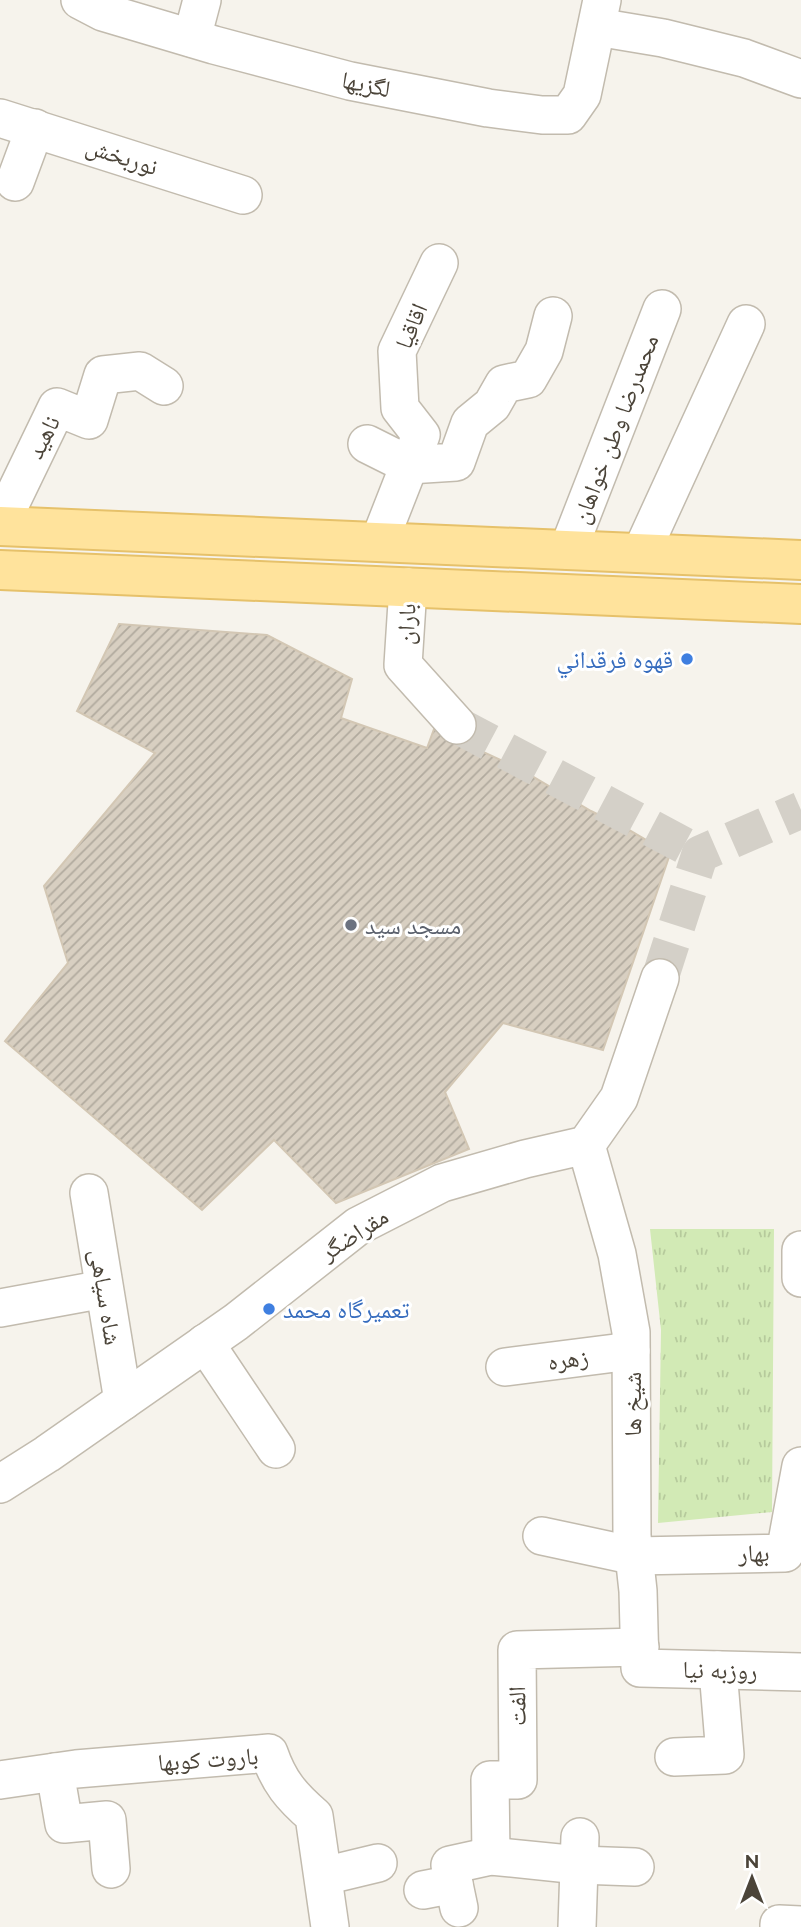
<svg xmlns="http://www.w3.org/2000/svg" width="801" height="1927" viewBox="0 0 801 1927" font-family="Raleway,'Noto Naskh Arabic',sans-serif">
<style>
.park{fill:url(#park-tufts)}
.building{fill:url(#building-hatch);stroke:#d3c7b4;stroke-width:2}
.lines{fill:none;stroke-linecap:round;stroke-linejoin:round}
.street-tunnel{stroke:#d4d0c8;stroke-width:37;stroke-dasharray:37 18;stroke-linecap:butt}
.street-casing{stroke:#c2bbae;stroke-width:40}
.primary-casing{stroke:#e6c16a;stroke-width:42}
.street{stroke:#fff;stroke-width:37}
.primary{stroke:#ffe39c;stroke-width:38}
.shop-dot{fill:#3f7fe0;stroke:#fff;stroke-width:2.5}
.worship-dot{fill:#6b7280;stroke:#fff;stroke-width:2.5}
.labels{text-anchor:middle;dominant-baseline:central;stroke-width:6;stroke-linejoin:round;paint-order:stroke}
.street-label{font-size:24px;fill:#4b4439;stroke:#fff}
.shop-label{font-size:24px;fill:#366cbe;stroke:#fff;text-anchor:end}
.worship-label{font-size:24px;fill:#5b616d;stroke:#fff;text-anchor:start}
</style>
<defs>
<pattern id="park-tufts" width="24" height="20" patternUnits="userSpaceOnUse" patternTransform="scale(1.75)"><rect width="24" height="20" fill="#d2eab5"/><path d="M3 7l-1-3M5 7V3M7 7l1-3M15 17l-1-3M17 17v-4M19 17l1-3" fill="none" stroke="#b6ca9c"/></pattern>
<pattern id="building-hatch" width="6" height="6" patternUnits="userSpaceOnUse" patternTransform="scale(1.75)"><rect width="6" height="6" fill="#d8cfc1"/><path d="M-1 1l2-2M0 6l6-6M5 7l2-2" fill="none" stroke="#b1aa9e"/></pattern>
</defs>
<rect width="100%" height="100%" fill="#f6f3ec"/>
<!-- park -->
<path class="park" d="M650,1229H774L772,1512L658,1523L661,1330Z"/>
<!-- building -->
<path class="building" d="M119,624L267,635L352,679L341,718L427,748L434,729L520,769L591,811L629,830L670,854L603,1050L503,1023L445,1092L469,1149L336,1203L274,1140L202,1210L5,1041L68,963L44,886L155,753L77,711Z"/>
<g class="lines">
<!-- street-tunnel -->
<g class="street-tunnel">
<path d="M457,725L700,854"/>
<path d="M660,978L700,854L801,810"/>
</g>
<defs>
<g id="street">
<path d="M80,0L103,12L214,45L350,81L488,108L542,115H568L582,95L602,0"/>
<path d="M597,27L663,38L744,58L801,79"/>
<path d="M192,38L202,0"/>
<path d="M0,118L243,195"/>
<path d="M15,182L35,128"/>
<path d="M367,444L409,465L456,462L470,423L492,405L504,384L528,379L544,351L553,316"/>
<path d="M0,525L57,407L89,420L103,375L140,371L164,386"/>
<path d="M379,542L421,435L400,408L397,351L439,263"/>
<path d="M568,550L662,309"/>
<path d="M641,553L746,324"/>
<path d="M408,587L403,665L457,725"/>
<path d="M586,1145L617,1254L631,1332L632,1536L638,1591L640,1668L801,1672"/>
<path d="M89,1193L123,1401"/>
<path d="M801,1250V1278"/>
<path d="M0,1308L104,1289"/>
<path d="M205,1343L276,1449"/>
<path d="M505,1367L631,1351"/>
<path d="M0,1484L47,1454L236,1322L358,1226L442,1183L525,1159L586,1145L619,1098L660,978"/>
<path d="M542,1536L635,1556L785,1553L801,1466"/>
<path d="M674,1757L725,1755L718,1670"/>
<path d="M55,1772L64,1824L107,1820L111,1869"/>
<path d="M0,1780L76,1769L269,1753C279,1782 291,1796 314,1816L330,1927"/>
<path d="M491,1856L490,1780H518L517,1650L640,1647"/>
<path d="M324,1876L378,1863"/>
<path d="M423,1890L454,1884"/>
<path d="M459,1908L450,1865L491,1856L579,1865L635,1867"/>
<path d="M577,1927L580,1837"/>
<path d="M779,1927V1924L801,1925"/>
</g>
<g id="primary">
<path d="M0,526L801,560"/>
<path d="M0,570L801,604"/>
</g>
</defs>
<!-- street casing -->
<use href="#street" class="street-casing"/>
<!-- primary casing -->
<use href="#primary" class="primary-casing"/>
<!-- street -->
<use href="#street" class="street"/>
<!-- primary -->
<use href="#primary" class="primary"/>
</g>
<!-- markers -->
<g class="shop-dot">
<circle cx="687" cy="659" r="7"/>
<circle cx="269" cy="1309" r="7"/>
</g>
<circle class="worship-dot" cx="351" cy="925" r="7"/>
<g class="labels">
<!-- street labels -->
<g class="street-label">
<text transform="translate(366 84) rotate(12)">لگزیها</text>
<text transform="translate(122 156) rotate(18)">نوربخش</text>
<text transform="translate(411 326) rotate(-67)">اقاقیا</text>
<text transform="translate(615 429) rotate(-69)">محمدرضا وطن خواهان</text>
<text transform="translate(43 437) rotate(-63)">ناهید</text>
<text transform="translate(406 624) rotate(-87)">باران</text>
<text transform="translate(354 1234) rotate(-33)">مقراضگر</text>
<text transform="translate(106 1297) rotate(81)">شاه سیاهی</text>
<text transform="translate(568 1359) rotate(-7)">زهره</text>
<text transform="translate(632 1404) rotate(-90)">شیخ ها</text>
<text transform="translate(754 1553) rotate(-1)">بهار</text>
<text transform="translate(720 1670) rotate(1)">روزبه نیا</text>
<text transform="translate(517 1706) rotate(-91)">الفت</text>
<text transform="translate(208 1759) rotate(-4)">باروت کوبها</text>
</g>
<!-- shop labels -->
<g class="shop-label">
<text x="673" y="659">قهوه فرقداني</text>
<text x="283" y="1309" text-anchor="start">تعمیرگاه محمد</text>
</g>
<!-- worship labels -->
<g class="worship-label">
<text x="365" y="925">مسجد سید</text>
</g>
</g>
<!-- north arrow -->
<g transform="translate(752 1878)" stroke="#ffffff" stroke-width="5" paint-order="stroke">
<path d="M0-5L12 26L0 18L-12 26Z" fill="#4b4439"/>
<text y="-10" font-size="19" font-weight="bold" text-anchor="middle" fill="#4b4439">N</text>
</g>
</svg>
